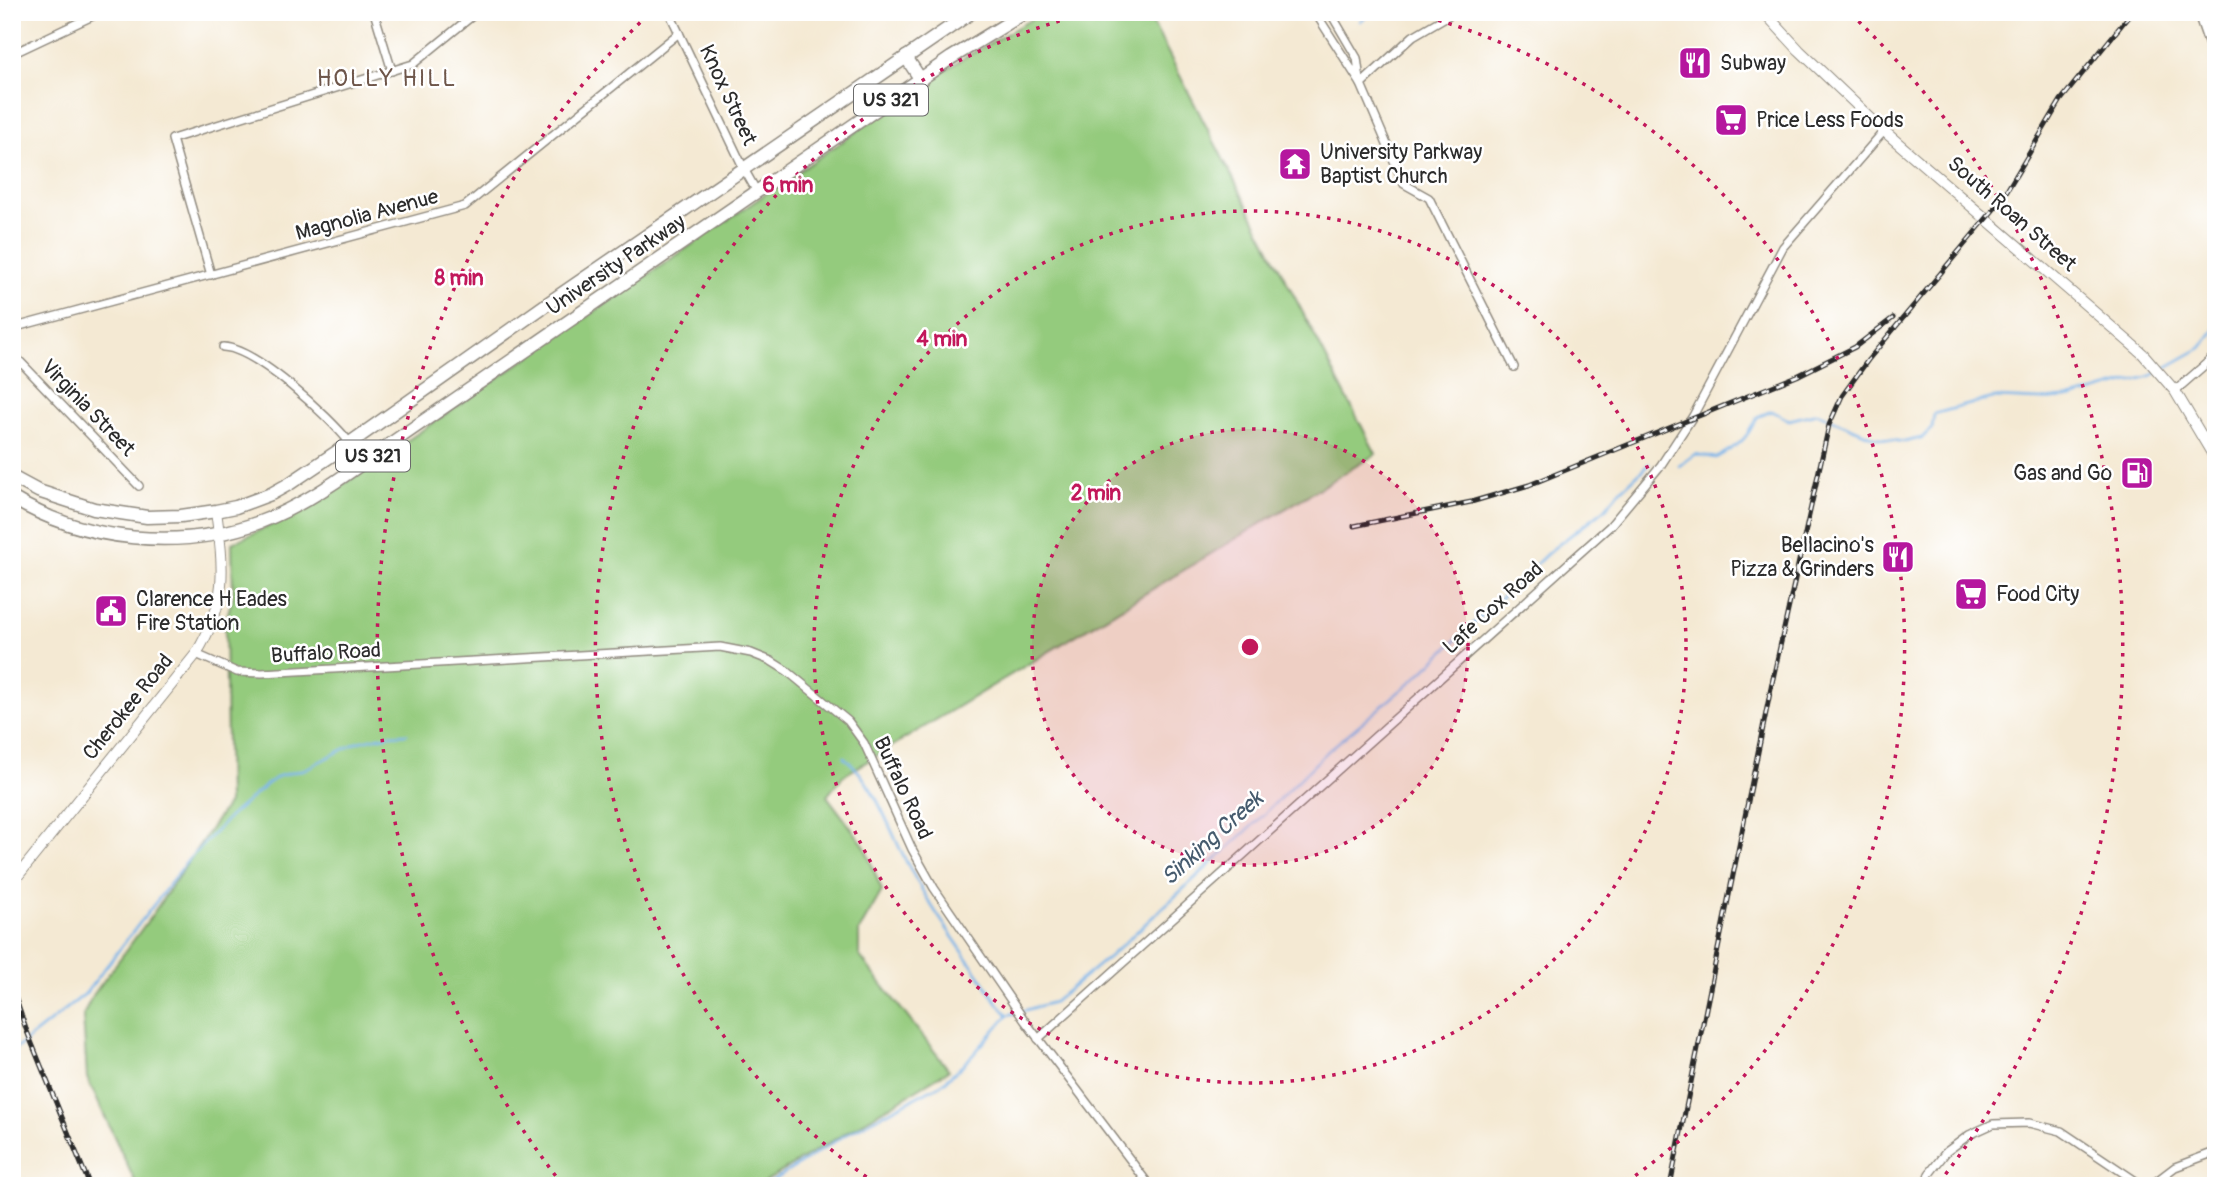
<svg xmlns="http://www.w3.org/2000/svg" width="2228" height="1198" viewBox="0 0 2228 1198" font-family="Pangolin,sans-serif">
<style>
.green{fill:#94cb7d;stroke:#607b54;stroke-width:2}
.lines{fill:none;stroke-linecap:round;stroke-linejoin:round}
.stream{stroke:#78b3e9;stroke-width:2.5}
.street-casing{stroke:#908a7f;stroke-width:10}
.secondary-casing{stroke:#908a7f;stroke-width:12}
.highway-casing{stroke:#908a7f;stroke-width:15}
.street{stroke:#fff;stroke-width:7}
.secondary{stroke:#fff;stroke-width:10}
.highway{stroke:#fff;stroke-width:12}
.rail-casing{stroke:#2b2b2b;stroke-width:5}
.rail{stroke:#fff;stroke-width:2.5;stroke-dasharray:8;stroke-linecap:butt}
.ring{fill:none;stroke:#c2185b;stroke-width:3.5;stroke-dasharray:3.5 7}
.labels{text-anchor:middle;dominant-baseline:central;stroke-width:5;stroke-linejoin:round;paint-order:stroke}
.shield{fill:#fff;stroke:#6b6b6b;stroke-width:2}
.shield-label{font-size:19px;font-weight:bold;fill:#2b2b2b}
.poi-label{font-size:21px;fill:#2b2b2b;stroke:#fff;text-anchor:start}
.street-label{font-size:21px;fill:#2b2b2b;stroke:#fff}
.neighbourhood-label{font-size:23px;letter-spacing:2px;fill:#6e564a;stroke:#fff}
.water-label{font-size:23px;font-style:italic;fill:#465b6e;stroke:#fff}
.centre{fill:#c2185b;stroke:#fff;stroke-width:3.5}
.ring-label{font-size:21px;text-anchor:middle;font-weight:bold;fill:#c2185b;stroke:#fff;stroke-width:5;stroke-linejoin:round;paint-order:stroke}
</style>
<rect width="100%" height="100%" fill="#fff"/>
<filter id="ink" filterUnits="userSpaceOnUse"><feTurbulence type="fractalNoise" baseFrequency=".0143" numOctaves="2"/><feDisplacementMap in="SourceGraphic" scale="14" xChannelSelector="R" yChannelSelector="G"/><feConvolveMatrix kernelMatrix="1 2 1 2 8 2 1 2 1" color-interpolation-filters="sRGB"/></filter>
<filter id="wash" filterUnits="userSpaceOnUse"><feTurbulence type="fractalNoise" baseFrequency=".00686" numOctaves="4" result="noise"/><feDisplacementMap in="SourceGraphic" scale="28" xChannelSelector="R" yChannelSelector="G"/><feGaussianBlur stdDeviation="1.57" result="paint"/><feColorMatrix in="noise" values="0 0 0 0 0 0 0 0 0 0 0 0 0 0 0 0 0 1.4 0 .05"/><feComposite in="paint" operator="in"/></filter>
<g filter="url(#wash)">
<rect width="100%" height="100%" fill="#f4e9d3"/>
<!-- green -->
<path class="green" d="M1044,12H1147L1376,454L843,776L827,796L864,845L882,891L859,931V955L949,1070L758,1186H137L87,1078L83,1016L91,998L152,915L228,803L225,623L233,596L232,543L309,508L962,59Z"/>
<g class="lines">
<!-- stream -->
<g class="stream">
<path d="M1360,21L1373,12"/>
<path d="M1679,466L1695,454L1716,458C1739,445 1746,441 1757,417L1772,411L1789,420L1817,413L1874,437L1904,442L1922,438L1932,428L1934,414L1993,398L2041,400L2075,397L2151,376L2201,348L2216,328"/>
<path d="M844,757C875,782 889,829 907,863C927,902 952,936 977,972C988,987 995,1002 1008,1015"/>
<path d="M12,1052L85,994L189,859L230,816L266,785L279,776L305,769L358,742L389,735L407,734"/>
<path d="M765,1186L850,1132L943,1083L971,1057L1008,1015L1054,1002L1110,956L1252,826L1329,750L1418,676L1550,551L1605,509L1619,492L1649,464"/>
</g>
</g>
</g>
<g filter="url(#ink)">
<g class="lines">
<defs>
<g id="street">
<path d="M374,12L392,71"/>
<path d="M669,12L744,169L757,192"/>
<path d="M1315,12L1361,84L1404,184L1429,198L1514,367"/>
<path d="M1330,12L1357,58L1360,80"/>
<path d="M12,54L101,12"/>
<path d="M1361,84L1413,36L1449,15V12"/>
<path d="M211,275L172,139L413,64L477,12"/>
<path d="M12,328L465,206L679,33"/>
<path d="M223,347C255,348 330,417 350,443"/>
<path d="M12,353L139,486"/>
<path d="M2175,391L2216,355"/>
<path d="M196,654L237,672L262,673L720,647L751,653L771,661L787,671L848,721L864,743L912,849L934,888L1025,1021L1150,1186"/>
<path d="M1038,1039L1610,526L1661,465L1693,416L1783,247L1884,131"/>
<path d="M1925,1186L1929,1174L1946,1152L1969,1135L1993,1124L2029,1123L2061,1131L2143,1186"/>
<path d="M2150,1186L2175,1167L2215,1152"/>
</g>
<g id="secondary">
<path d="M1764,12L1799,50L1884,131L2143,354L2175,391L2216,460"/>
<path d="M12,883L196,654C228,601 224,570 216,511"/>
</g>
<g id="highway">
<path d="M2200,12L2216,58"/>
<path d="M906,57L921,80"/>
<path d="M12,477L38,491L94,509L147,517L181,516L216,511L236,507L271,494L289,484L350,443L547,304L972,12"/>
<path d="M12,498C84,542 181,551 260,522C287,512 311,498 335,482L951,58L1026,12"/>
</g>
</defs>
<!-- street casing -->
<use href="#street" class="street-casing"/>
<!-- secondary casing -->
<use href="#secondary" class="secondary-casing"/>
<!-- highway casing -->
<use href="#highway" class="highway-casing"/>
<!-- street -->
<use href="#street" class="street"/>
<!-- secondary -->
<use href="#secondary" class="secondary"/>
<!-- highway -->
<use href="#highway" class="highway"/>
<defs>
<g id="rail">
<path d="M1354,526L1471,502L1529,485L1797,376L1855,347L1893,318"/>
<path d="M12,988L26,1029L90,1186"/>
<path d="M1670,1186L1772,683L1829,425L1842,396L1868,360L2000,202L2061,100L2132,12"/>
</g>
</defs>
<!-- rail casing -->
<use href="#rail" class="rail-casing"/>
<!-- rail -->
<use href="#rail" class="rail"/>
</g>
</g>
<!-- distance rings -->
<circle cx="1250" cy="647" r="218" fill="#c2185b" fill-opacity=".12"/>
<g class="ring">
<circle cx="1250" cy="647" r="218"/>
<circle cx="1250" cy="647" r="436"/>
<path d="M875 1183A654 654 0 0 1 1092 12M1408 12A654 654 0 0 1 1625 1183"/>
<path d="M562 1184A873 873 0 0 1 649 14M1851 14A873 873 0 0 1 1938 1184"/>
</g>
<!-- icons -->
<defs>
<symbol id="restaurant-square" viewBox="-11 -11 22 22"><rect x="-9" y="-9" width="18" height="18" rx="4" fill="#b5179e" stroke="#fff"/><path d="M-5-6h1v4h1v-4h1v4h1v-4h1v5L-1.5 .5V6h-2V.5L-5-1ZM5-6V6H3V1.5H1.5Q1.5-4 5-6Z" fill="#fff"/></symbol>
<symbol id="supermarket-square" viewBox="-11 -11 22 22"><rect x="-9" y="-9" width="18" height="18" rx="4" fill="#b5179e" stroke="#fff"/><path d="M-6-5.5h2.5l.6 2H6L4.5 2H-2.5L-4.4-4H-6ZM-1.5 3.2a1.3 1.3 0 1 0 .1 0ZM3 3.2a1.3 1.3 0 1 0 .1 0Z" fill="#fff"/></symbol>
<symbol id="temple-square" viewBox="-11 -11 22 22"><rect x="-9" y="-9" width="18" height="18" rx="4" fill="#b5179e" stroke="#fff"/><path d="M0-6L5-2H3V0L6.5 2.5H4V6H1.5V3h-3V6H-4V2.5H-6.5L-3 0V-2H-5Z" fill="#fff"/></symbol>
<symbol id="fuel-square" viewBox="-11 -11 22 22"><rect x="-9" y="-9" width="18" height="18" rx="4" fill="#b5179e" stroke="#fff"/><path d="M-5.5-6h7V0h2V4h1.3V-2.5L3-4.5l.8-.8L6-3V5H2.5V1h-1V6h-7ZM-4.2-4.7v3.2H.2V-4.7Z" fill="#fff"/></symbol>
<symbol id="civic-square" viewBox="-11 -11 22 22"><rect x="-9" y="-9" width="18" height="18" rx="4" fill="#b5179e" stroke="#fff"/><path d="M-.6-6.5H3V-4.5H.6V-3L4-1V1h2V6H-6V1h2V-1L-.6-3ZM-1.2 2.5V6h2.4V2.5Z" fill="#fff"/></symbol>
</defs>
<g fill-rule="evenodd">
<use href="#restaurant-square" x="1676" y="44" width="38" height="38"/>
<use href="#supermarket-square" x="1712" y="101" width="38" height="38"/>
<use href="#temple-square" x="1276" y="145" width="38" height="38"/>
<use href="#fuel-square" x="2118" y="454" width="38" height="38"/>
<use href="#restaurant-square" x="1879" y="538" width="38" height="38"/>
<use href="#supermarket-square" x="1952" y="575" width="38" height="38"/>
<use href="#civic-square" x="92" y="592" width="38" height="38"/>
</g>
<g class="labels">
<!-- shield labels -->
<g class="shield">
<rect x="854" y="84.5" width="74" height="31" rx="5"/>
<rect x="336" y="440.5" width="74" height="31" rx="5"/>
</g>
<g class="shield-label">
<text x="891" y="100">US 321</text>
<text x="373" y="456">US 321</text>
</g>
<!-- poi labels -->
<g class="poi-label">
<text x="1720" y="63">Subway</text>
<text x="1756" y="120">Price Less Foods</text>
<text x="1320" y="152">University Parkway<tspan x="1320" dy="24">Baptist Church</tspan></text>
<text x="2112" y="473" text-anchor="end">Gas and Go</text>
<text x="1874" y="545" text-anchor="end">Bellacino's<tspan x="1874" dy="24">Pizza &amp; Grinders</tspan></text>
<text x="1996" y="594">Food City</text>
<text x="136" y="599">Clarence H Eades<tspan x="136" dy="24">Fire Station</tspan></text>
</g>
<!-- street labels -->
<g class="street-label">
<text transform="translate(728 95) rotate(65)">Knox Street</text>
<text transform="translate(2012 214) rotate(41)">South Roan Street</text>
<text transform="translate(367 215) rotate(-15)">Magnolia Avenue</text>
<text transform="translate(616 265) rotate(-34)">University Parkway</text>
<text transform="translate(88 408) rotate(46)">Virginia Street</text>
<text transform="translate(1493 608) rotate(-42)">Lafe Cox Road</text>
<text transform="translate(326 653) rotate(-3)">Buffalo Road</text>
<text transform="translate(128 707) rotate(-51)">Cherokee Road</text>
<text transform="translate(903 788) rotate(65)">Buffalo Road</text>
</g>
<!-- neighbourhood labels -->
<g class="neighbourhood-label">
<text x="387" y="78">HOLLY HILL</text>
</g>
<!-- water labels -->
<g class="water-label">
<text transform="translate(1212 838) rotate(-42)">Sinking Creek</text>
</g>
</g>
<circle cx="1250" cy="647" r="10" class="centre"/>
<g class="ring-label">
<text x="788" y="192">6 min</text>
<text x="459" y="285">8 min</text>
<text x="942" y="346">4 min</text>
<text x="1096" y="500">2 min</text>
</g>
<!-- margin -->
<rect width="2228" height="1198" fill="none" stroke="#fff" stroke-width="42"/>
</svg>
